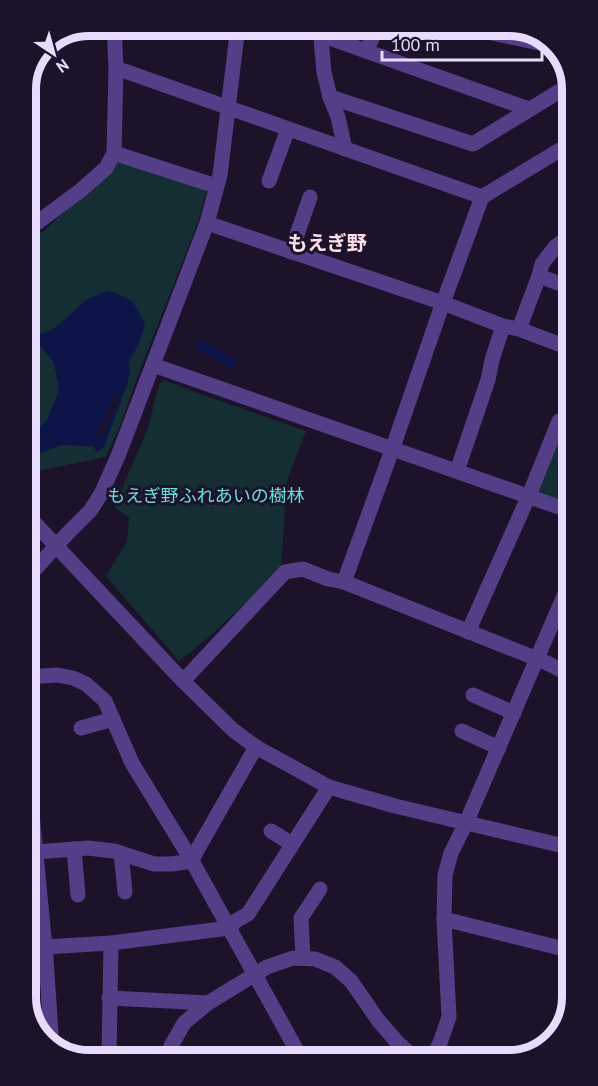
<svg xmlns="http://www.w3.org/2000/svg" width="598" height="1086" viewBox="0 0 598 1086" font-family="'PT Sans','Noto Sans JP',sans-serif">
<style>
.green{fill:#152e34}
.water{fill:#0d1448}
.pier{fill:#1c122a}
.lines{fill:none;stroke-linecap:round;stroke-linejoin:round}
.minor{stroke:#533e88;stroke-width:15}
.labels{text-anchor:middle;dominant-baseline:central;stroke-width:6;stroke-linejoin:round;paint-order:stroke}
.park-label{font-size:18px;fill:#68dedd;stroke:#1c122a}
.neighbourhood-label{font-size:20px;font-weight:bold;fill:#fedeea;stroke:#1c122a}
.rim{fill:none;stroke:#e8dcfe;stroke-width:8}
</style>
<rect width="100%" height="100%" fill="#1c122a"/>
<!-- green -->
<g class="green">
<path d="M120,159L202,186L206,193L198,222L135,383L120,426L106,457L28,473L26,235L32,234L44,231Z"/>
<path d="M164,380L203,395L306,431L287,480L281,570L208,638L179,661L106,576L127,542L129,518L114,507L147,431L159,385Z"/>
<path d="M569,427L570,510L530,493L560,428Z"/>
</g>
<!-- water -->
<g class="water">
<path d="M108,291C133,298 134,301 145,324L139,344L129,361L130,372L127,385L104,447L97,452L93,446L60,445L32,457L28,455L27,439L47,420L59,390L54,363L37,341L27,337V334C52,339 69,314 86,300C92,296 101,294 108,291Z"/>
<path d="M201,339L237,360L232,370L195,348Z"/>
</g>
<!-- pier -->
<path class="pier" d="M115,395L120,396L117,402L120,404L119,407L115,406L103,437L96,434L100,425L103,426Z"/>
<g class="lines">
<!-- minor -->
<g class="minor">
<path d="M114,26L116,68L114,153"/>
<path d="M459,26L553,46"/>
<path d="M322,29L321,39L324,72L330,97L338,117L345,149"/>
<path d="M321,35L529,109"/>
<path d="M366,51L378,26"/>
<path d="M116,68L482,197"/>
<path d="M330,97L473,144L568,86"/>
<path d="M269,181L288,129"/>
<path d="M207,223L443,303L503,326L519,329L569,348"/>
<path d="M26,228H30L81,190L106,168L114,153L216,186"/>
<path d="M291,252L310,197"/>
<path d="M539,276L569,287"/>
<path d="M519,329L539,276L542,264L555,247L568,238"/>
<path d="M153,365L570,511"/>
<path d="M457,471L488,380L492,360L503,326"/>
<path d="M28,516L183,681L233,730L256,747L329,787L395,806L572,848"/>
<path d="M28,577L66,535L90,511L101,494L118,456L207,223L220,175L238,26"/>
<path d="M344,582L392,450L440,311L482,197L568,145"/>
<path d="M468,632L530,493L559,421L569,423"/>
<path d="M29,677L57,675L73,678L86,684L105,701L132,763L192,861L301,1058"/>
<path d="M183,681L285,572L303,569L328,579L344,582L545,662L571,675"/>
<path d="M473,695L514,713"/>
<path d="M81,728L113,719"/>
<path d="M462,731L499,748"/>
<path d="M29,782L46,958L51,1033L49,1046"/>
<path d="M271,831L292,844"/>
<path d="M74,849L78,895"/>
<path d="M36,852L88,848L114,851L154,864H172L192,861L196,852L256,747"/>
<path d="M121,853L125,892"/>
<path d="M444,919L445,875L451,853L466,823L570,582"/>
<path d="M45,947L111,943L229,928L237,920L248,914L329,787"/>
<path d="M303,958L301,918L320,889"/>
<path d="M30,959L46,958"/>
<path d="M109,998L208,1003"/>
<path d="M63,1053L109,1055L136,1060"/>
<path d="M109,1055L111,943"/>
<path d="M433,1057L440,1043L449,1017L444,919L572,951"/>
<path d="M168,1059L171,1046L184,1023L208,1003L267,967L293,958L315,959L335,967L351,981L378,1020L397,1042L414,1057"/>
</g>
</g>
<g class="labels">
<!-- park labels -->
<g class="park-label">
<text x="206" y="495">もえぎ野ふれあいの樹林</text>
</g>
<!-- neighbourhood labels -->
<g class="neighbourhood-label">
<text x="327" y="243">もえぎ野</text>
</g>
</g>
<!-- crop -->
<path d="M0 0H598V1086H0ZM89 36H509A53 53 0 0 1 562 89V997A53 53 0 0 1 509 1050H89A53 53 0 0 1 36 997V89A53 53 0 0 1 89 36Z" fill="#1c122a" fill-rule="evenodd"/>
<path class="rim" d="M89 36H509A53 53 0 0 1 562 89V997A53 53 0 0 1 509 1050H89A53 53 0 0 1 36 997V89A53 53 0 0 1 89 36Z"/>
<!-- north arrow -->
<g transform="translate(54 54) rotate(144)" stroke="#1c122a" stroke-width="4.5" paint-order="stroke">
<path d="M0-4.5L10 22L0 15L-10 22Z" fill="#e8dcfe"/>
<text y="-9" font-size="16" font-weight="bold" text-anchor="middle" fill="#e8dcfe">N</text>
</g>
<!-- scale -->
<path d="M382 51v9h160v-9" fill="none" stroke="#e8dcfe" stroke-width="3"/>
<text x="391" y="51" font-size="18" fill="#e8dcfe" stroke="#1c122a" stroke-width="4.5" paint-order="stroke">100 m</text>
</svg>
